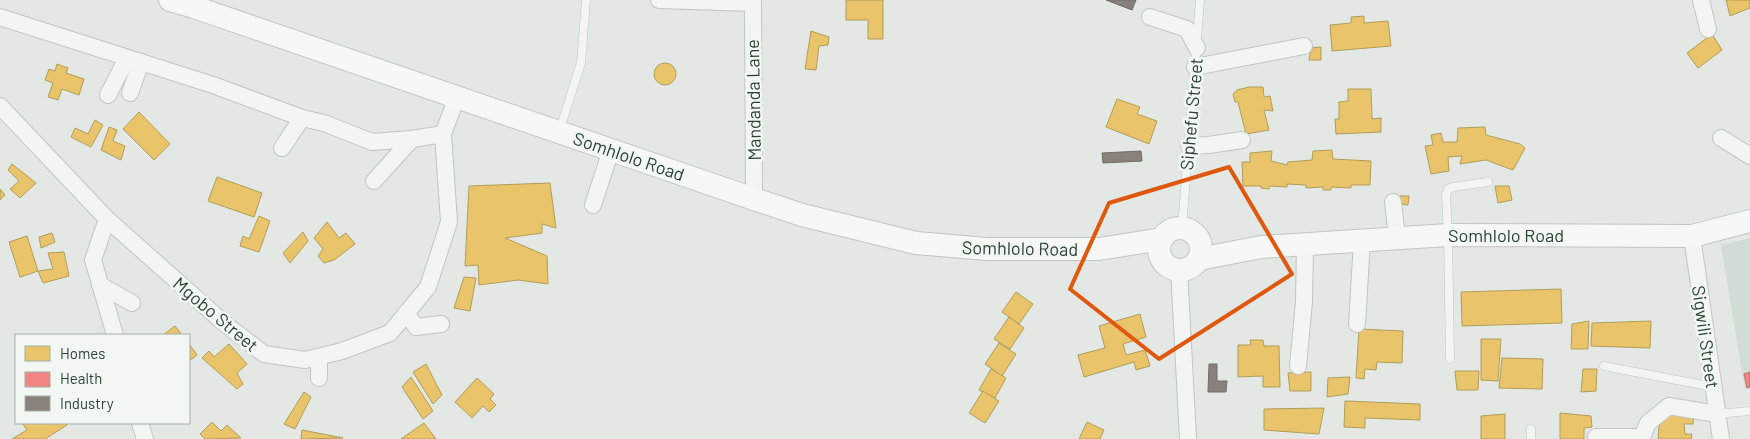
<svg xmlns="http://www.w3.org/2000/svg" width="1750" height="439" viewBox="0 0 1750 439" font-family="Barlow,sans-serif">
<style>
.built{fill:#d2dbd4}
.homes{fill:#e9c46a;stroke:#b09d59}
.health{fill:#f28482;stroke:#b6706a}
.industry{fill:#8a817c;stroke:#6e6e66}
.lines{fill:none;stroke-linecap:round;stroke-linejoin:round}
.lane-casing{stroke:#c1c5c2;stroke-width:9}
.street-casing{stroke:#c1c5c2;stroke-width:18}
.secondary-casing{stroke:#c1c5c2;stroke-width:24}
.lane{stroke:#f3f5f3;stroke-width:8}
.street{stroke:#f3f5f3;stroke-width:16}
.secondary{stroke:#f7f7f7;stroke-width:22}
.marked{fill:none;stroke:#df580e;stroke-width:4;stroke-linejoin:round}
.labels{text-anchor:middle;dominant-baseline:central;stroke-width:5;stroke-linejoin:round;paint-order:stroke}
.street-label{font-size:18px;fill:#2b4132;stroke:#f2f7f3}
</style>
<rect width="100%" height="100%" fill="#e4e8e5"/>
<!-- built -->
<path class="built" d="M1750,238V387L1745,389L1721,245Z"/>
<!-- homes -->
<g class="homes">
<path d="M846,0H883V39H868V20H846Z"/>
<path d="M1726,0H1750V8L1730,16Z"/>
<path d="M1364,16V23L1388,21L1391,46L1332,51L1330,25L1351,23V17Z"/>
<path d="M811,31L829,37L828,45L819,46L816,70L805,69Z"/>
<path d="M1712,34L1722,50L1698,68L1687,53Z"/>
<path d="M1321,47V60H1309L1311,48Z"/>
<circle cx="665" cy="74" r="11"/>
<path d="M57,64L68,68L66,73L84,79L79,95L62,89L58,100L48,97L53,83L45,80L49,69L55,71Z"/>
<path d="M1249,87H1263L1264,97L1270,96L1273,111L1264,110L1269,130L1246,134L1238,102H1235L1233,94L1237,90Z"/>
<path d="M1348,89H1371L1372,119L1381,118V132L1336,134L1335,119H1339V102L1348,101Z"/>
<path d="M1117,99L1140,107L1137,114L1157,121L1149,144L1106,127Z"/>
<path d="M139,112L170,144L154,160L123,129Z"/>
<path d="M95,120L103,125L91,147L71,137L75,128L88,134Z"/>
<path d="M109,127L117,130L113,141L125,146L121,160L101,150Z"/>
<path d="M1485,127L1486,135L1520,144L1525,148L1513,170L1486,160L1460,164L1462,156L1448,157L1449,171L1431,174L1425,146L1433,145L1431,135L1441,133L1443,142H1457L1458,128Z"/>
<path d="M1332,150L1333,159L1371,161L1370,185H1351V188L1331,187V190H1323V187L1306,188V185L1287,184V187L1269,186V189L1261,188V186H1243L1242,162H1250V153L1272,151L1271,161L1287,165L1288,162L1312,160L1313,151Z"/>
<path d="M12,164L36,183L20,198L10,189L19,181L8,170Z"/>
<path d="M217,177L262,193L254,217L208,201Z"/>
<path d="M550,183L556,228L542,224V233L505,238L547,256L548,284L518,280L479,285L478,265L465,266L469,186Z"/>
<path d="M1495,186H1509L1512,200L1498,203Z"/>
<path d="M0,189L5,195L0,200Z"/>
<path d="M1400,196H1409L1408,205L1398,204Z"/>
<path d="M259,216L270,221L259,252L240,246L243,236L249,239Z"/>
<path d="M327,222L339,238L346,233L355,244L334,260L324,263L318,256L323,249L314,238Z"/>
<path d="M303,232L308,241L290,263L283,253Z"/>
<path d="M52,233L55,242L41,248L39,237Z"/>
<path d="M27,236L38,271L20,277L9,242Z"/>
<path d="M64,252L69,276L43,283L38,271L53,269L48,253Z"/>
<path d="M464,277L476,278L470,311L454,308Z"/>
<path d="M1561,289L1562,323L1462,326L1461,292Z"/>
<path d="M1016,292L1033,304L1019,324L1002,312Z"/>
<path d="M1140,314L1146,337L1123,344L1126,355L1145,350L1150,366L1136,370L1134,362L1084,377L1078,355L1105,348L1099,326Z"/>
<path d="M1009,317L1024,328L1010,349L994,339Z"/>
<path d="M1589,321L1588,349H1571L1572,324Z"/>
<path d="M1651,321L1650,348L1591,346L1592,323Z"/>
<path d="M175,326L182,335H163Z"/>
<path d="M1359,329L1403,331L1402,363L1377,362L1376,370L1365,369L1364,379L1356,378Z"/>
<path d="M1481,339H1501L1498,381L1481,380Z"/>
<path d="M1250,340H1263L1264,346H1279L1280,387H1263V376L1238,377V345H1251Z"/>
<path d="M999,343L1016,354L1002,376L985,364Z"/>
<path d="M189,344L197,355L189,361Z"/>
<path d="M229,344L247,364L237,373L243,384L237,389L202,358L209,351L214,357Z"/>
<path d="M1502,358L1543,359L1542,389L1499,388Z"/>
<path d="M426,364L442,395L433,404L413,372Z"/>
<path d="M991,369L1006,378L995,398L979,390Z"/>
<path d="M1583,369H1597L1596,391L1581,392Z"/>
<path d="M1455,371H1479L1478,390H1457Z"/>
<path d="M1311,372V391H1290L1288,373Z"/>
<path d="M411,377L433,411L423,419L402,387Z"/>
<path d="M1350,377L1348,394L1327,397L1328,378Z"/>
<path d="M477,378L494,394L490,399L496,405L489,412L483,406L472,418L455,402Z"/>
<path d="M983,391L999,401L985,423L969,413Z"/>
<path d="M304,392L311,397L295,429L284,424Z"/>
<path d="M1345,401L1420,404V420L1365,418V428L1344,427Z"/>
<path d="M1324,408L1319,434L1264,430V409Z"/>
<path d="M1560,413L1591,416L1592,427L1584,428V439H1560Z"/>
<path d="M1505,414V439H1481V416Z"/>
<path d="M1660,414L1694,416L1693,424H1684L1685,434H1692L1691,439H1658Z"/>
<path d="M212,422L221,431L227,425L241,438L205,439L200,434Z"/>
<path d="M1087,422L1104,430L1100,439H1079Z"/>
<path d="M22,423H66L67,425L45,439H12L27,430Z"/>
<path d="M424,423L436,439H401Z"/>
<path d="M302,430L343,438L301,439Z"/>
</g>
<!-- health -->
<path class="health" d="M1750,372V387L1747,388L1744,374Z"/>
<!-- industry -->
<g class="industry">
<path d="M1106,0H1136L1132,10Z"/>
<path d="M1141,151L1142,161L1103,163L1102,153Z"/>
<path d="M1209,364H1217V381H1227L1226,392H1208Z"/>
</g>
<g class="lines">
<defs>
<g id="lane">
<path d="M560,129L581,63L586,0"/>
<path d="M1182,228L1200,0"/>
<path d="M1450,359L1448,235L1446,195L1448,189L1453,187L1488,182"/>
<path d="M1604,366L1713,387"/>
<path d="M1717,414L1750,411"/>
<path d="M1531,439V429"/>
</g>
<g id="street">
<path d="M659,0L753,3"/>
<path d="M753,0L754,199"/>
<path d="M1701,0L1708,29"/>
<path d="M0,17L213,85L302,118L324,123L372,142L412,139L443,134"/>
<path d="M1150,17L1187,29L1197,48"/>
<path d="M1195,67L1304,46"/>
<path d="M130,93L141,62"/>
<path d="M108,95L127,58"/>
<path d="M0,106L107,219L224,323L264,354L305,360L342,351L390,333L428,287L449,222L443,134L457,97"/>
<path d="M1721,138L1750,156"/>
<path d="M1189,146L1209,145L1242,140"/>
<path d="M282,148L302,118"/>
<path d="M374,181L412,139"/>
<path d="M1393,202L1397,238"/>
<path d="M593,205L611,150"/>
<path d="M107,219L93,260L115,335"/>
<path d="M1692,236L1721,439"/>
<path d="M1179,269L1188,439"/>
<path d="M100,285L132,303"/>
<path d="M406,313L416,327L441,324"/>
<path d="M1357,324L1362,241"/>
<path d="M319,357V378"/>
<path d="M1298,366L1304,302L1305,244"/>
<path d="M140,423L145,439"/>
<path d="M1596,437H1642L1648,423L1669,406L1717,414"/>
</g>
<g id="secondary">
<path d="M170,0L194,7L754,199L802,215L916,243L987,249H1099L1162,239"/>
<circle cx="1180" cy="249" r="21"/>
<path d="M1199,259L1261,247L1448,235L1692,236L1750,221"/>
</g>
</defs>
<!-- lane casing -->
<use href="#lane" class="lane-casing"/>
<!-- street casing -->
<use href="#street" class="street-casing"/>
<!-- secondary casing -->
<use href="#secondary" class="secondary-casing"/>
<!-- lane -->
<use href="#lane" class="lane"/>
<!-- street -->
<use href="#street" class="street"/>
<!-- secondary -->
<use href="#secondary" class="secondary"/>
</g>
<!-- marked area -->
<path class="marked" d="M1229,167L1292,274L1159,359L1070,289L1109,203Z"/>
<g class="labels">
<!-- street labels -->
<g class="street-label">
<text transform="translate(753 100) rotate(-91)">Mandanda Lane</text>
<text transform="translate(1191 114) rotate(-85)">Siphefu Street</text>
<text transform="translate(629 156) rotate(19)">Somhlolo Road</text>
<text x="1506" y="235">Somhlolo Road</text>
<text transform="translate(1020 248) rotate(1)">Somhlolo Road</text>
<text transform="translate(216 314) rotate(40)">Mgobo Street</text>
<text transform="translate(1706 337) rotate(82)">Sigwili Street</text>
</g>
</g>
<!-- legend -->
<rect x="15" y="334" width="175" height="90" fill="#f2f7f3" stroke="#a2aea6"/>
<rect x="25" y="346" width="25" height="15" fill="#e9c46a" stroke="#a2aea6"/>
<text x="60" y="359" font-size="15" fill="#2b4132">Homes</text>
<rect x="25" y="372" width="25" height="15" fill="#f28482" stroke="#a2aea6"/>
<text x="60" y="384" font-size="15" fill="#2b4132">Health</text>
<rect x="25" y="396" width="25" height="15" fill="#8a817c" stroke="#a2aea6"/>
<text x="60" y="409" font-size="15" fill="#2b4132">Industry</text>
</svg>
